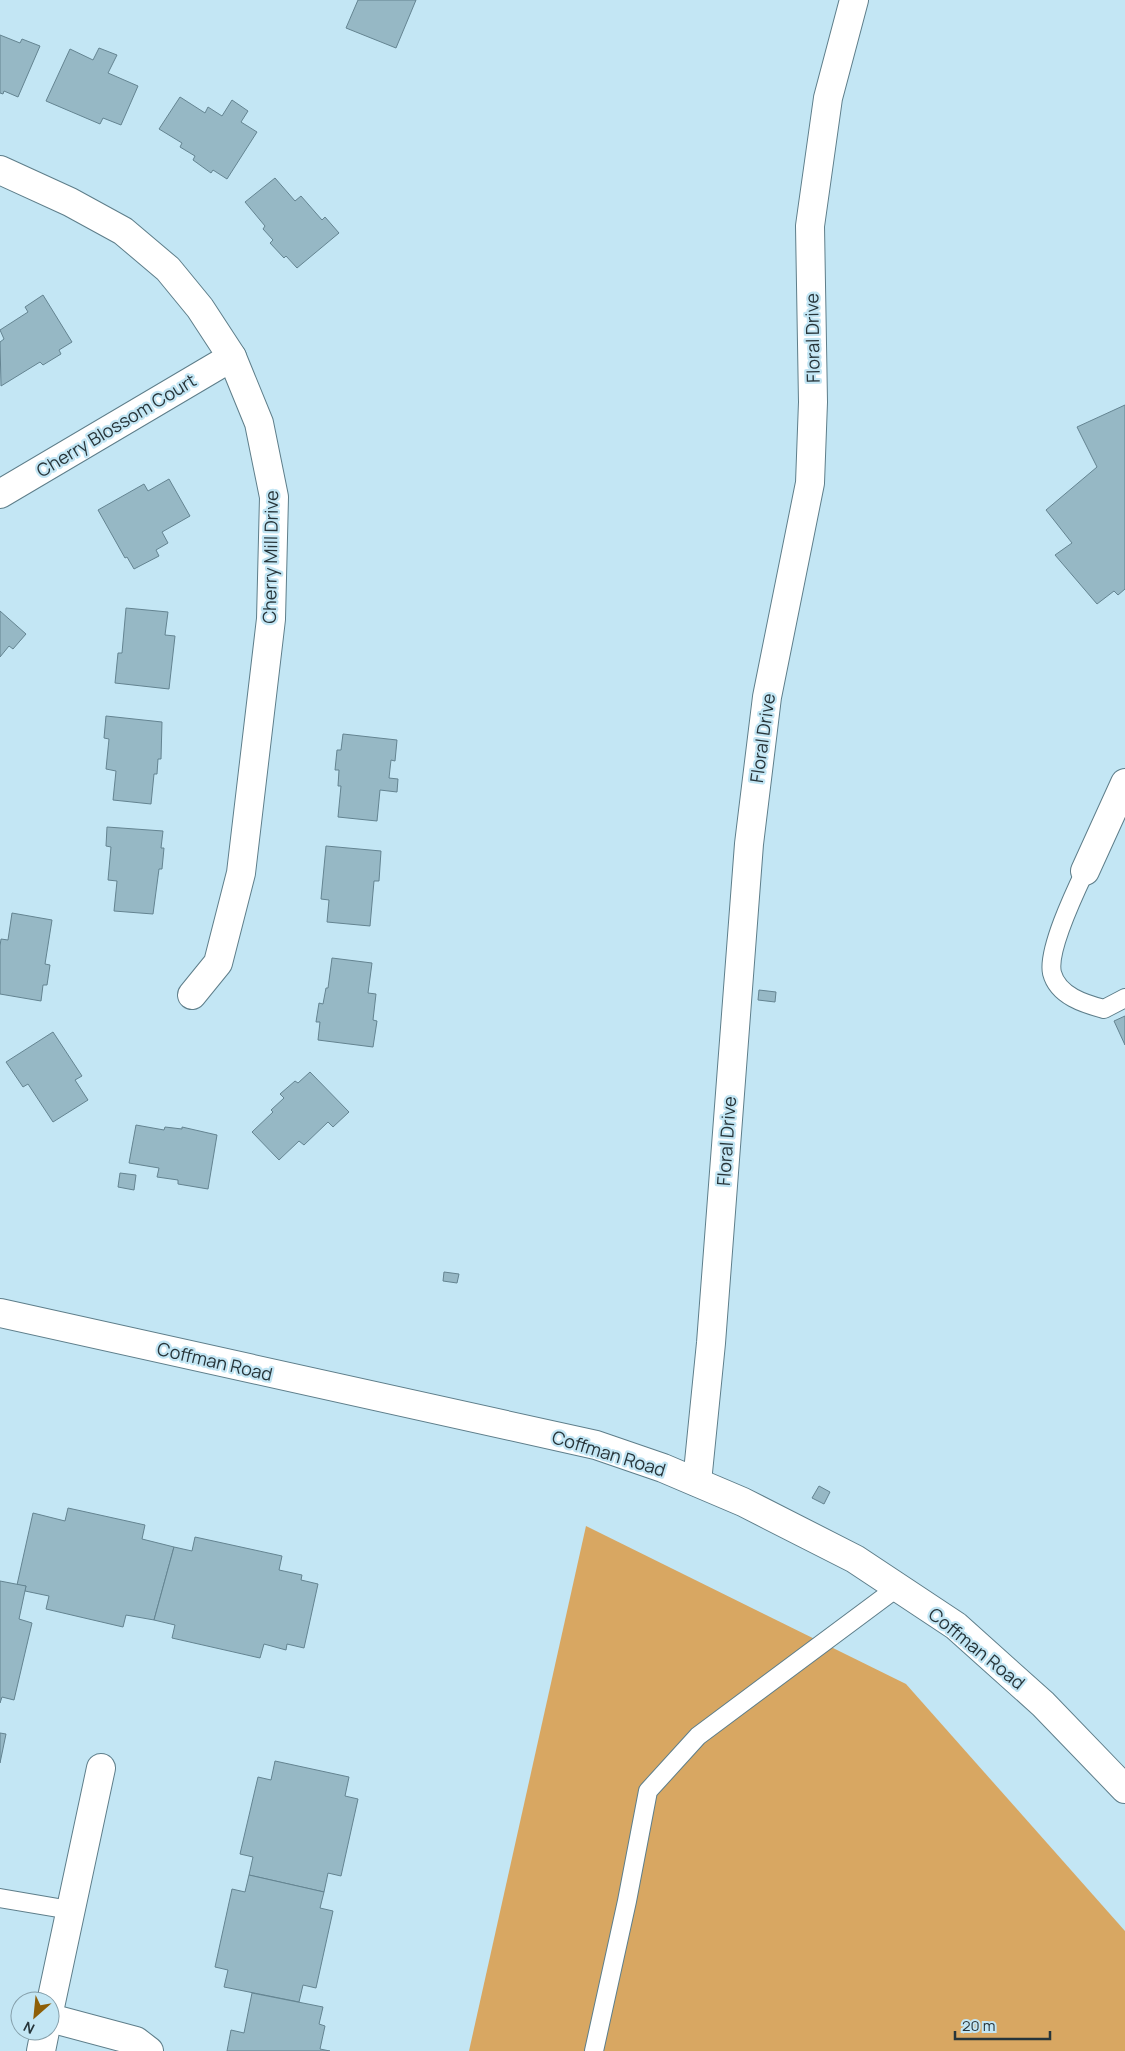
<svg xmlns="http://www.w3.org/2000/svg" width="1125" height="2051" viewBox="0 0 1125 2051" font-family="Manrope,sans-serif">
<style>
.green{fill:#d8a762}
.building{fill:#96b8c5;stroke:#648491}
.lines{fill:none;stroke-linecap:round;stroke-linejoin:round}
.service-casing{stroke:#5e7e8a;stroke-width:20}
.minor-casing{stroke:#5e7e8a;stroke-width:30}
.service{stroke:#fff;stroke-width:18}
.minor{stroke:#fff;stroke-width:28}
.labels{text-anchor:middle;dominant-baseline:central;stroke-width:4.5;stroke-linejoin:round;paint-order:stroke}
.street-label{font-size:18px;fill:#27353a;stroke:#c3e6f4}
</style>
<rect width="100%" height="100%" fill="#c3e6f4"/>
<!-- green -->
<path class="green" d="M586,1526L906,1684L1125,1931V2051H469Z"/>
<!-- building -->
<g class="building">
<path d="M358,0H416L396,48L346,28Z"/>
<path d="M0,35L20,43L22,39L40,46L18,97L4,91L3,94L0,93Z"/>
<path d="M99,48L117,55L108,73L138,86L121,125L103,118L100,124L46,101L70,49L93,60Z"/>
<path d="M180,97L205,113L208,107L222,116L232,100L248,111L241,122L257,132L227,179L213,170L211,173L193,160L195,156L180,147L182,143L159,129Z"/>
<path d="M275,178L295,201L301,196L322,220L325,217L339,233L297,268L286,256L284,258L270,243L273,240L263,229L265,226L245,202Z"/>
<path d="M43,295L72,342L59,350L61,354L43,365L40,362L1,386L0,342L4,339L0,330L28,312L25,307Z"/>
<path d="M1125,405V589L1118,595L1114,591L1097,604L1055,555L1072,543L1046,510L1097,467L1077,427Z"/>
<path d="M169,479L190,516L162,532L168,543L156,550L159,556L134,569L127,557L125,558L98,510L144,484L148,491Z"/>
<path d="M126,608L168,612L165,635L175,636L169,689L115,683L118,653H122Z"/>
<path d="M0,611L26,634L13,649L9,646L0,657Z"/>
<path d="M106,716L162,722L161,759H158L157,774H154L151,804L113,800L116,771L106,769L109,739L104,738Z"/>
<path d="M343,734L397,740L395,761L391,760L389,778L398,779L397,792L380,790L377,821L338,817L341,786H338L339,770H335L337,750H341Z"/>
<path d="M107,827L163,831L161,848H164L162,869H159L153,914L114,911L117,881L108,880L111,847L106,846Z"/>
<path d="M326,846L381,851L379,881H374L370,926L327,922L329,900L321,899Z"/>
<path d="M12,913L52,920L45,964L50,965L47,985H43L41,1001L0,994V946L1,939L8,940Z"/>
<path d="M332,958L372,963L368,993L376,994L373,1020L377,1021L373,1047L318,1040L320,1022H316L319,1003L323,1004L326,988H328Z"/>
<path d="M759,990L776,992L775,1002L758,1000Z"/>
<path d="M1125,1016V1045L1114,1021Z"/>
<path d="M53,1032L82,1076L75,1080L88,1100L53,1122L28,1084L23,1087L6,1062Z"/>
<path d="M310,1072L349,1112L333,1127L328,1122L304,1145L299,1141L279,1160L252,1132L273,1112L271,1110L284,1098L280,1094L295,1081L298,1083Z"/>
<path d="M136,1125L164,1130L165,1127L182,1129V1127L217,1135L208,1189L178,1184V1180L157,1177L159,1168L129,1163Z"/>
<path d="M120,1173L136,1175L134,1190L118,1187Z"/>
<path d="M444,1272L459,1274L457,1283L443,1281Z"/>
<path d="M819,1486L830,1492L824,1504L812,1498Z"/>
<path d="M68,1508L145,1525L142,1539L174,1547L154,1620L126,1615L123,1627L46,1609L49,1596L25,1591L26,1586L17,1585L33,1513L65,1521Z"/>
<path d="M195,1537L282,1556L279,1570L302,1575L301,1580L318,1584L304,1648L287,1644L286,1650L264,1644L260,1658L172,1638L175,1625L154,1620L174,1547L192,1551Z"/>
<path d="M0,1581L26,1586L19,1619L32,1623L14,1700L2,1697L0,1703Z"/>
<path d="M0,1733L6,1734L0,1763Z"/>
<path d="M275,1761L349,1777L345,1796L358,1799L341,1876L328,1873L324,1892L249,1875L253,1857L240,1854L258,1777L271,1780Z"/>
<path d="M249,1875L324,1892L320,1908L333,1911L316,1988L303,1985L299,2002L224,1987L228,1970L215,1967L232,1889L245,1892Z"/>
<path d="M252,1993L323,2007L319,2024L325,2026L320,2049L330,2051H227L231,2030L244,2033Z"/>
</g>
<g class="lines">
<defs>
<g id="service">
<path d="M1085,871C1075,892 1047,951 1052,973C1058,996 1085,1004 1104,1009L1125,998"/>
<path d="M0,1898L70,1910"/>
<path d="M594,2051L627,1901L648,1791L698,1736L898,1587"/>
</g>
<g id="minor">
<path d="M0,170L70,202L123,231L168,269L200,308L232,357L259,423L274,497L271,619L241,873L218,963L192,995"/>
<path d="M0,494L232,357"/>
<path d="M1085,871L1125,783"/>
<path d="M0,1313L596,1445L663,1468L743,1502L855,1559L956,1626L1043,1704L1125,1789"/>
<path d="M697,1482L711,1343L749,844L767,697L810,483L813,402L810,226L828,98L854,0"/>
<path d="M50,2007L101,1768"/>
<path d="M50,2018L136,2041L149,2051"/>
<path d="M41,2051L45,2031"/>
</g>
</defs>
<!-- service casing -->
<use href="#service" class="service-casing"/>
<!-- minor casing -->
<use href="#minor" class="minor-casing"/>
<!-- service -->
<use href="#service" class="service"/>
<!-- minor -->
<use href="#minor" class="minor"/>
</g>
<g class="labels">
<!-- street labels -->
<g class="street-label">
<text transform="translate(812 338) rotate(-91)">Floral Drive</text>
<text transform="translate(116 425) rotate(-31)">Cherry Blossom Court</text>
<text transform="translate(270 557) rotate(-89)">Cherry Mill Drive</text>
<text transform="translate(762 738) rotate(-82)">Floral Drive</text>
<text transform="translate(726 1141) rotate(-86)">Floral Drive</text>
<text transform="translate(215 1361) rotate(13)">Coffman Road</text>
<text transform="translate(609 1453) rotate(17)">Coffman Road</text>
<text transform="translate(977 1648) rotate(39)">Coffman Road</text>
</g>
</g>
<!-- north arrow -->
<g transform="translate(35 2016) rotate(207)"><circle r="24" fill="#c3e6f4" stroke="#859faa"/>
<path d="M0-4L9 19L0 12L-9 19Z" fill="#8e5f08"/>
<text y="-8" font-size="14" font-weight="bold" text-anchor="middle" fill="#27353a">N</text>
</g>
<!-- scale -->
<path d="M955 2031v8h95v-8" fill="none" stroke="#27353a" stroke-width="2.5"/>
<text x="962" y="2031" font-size="15" fill="#27353a" stroke="#c3e6f4" stroke-width="4" paint-order="stroke">20 m</text>
</svg>
